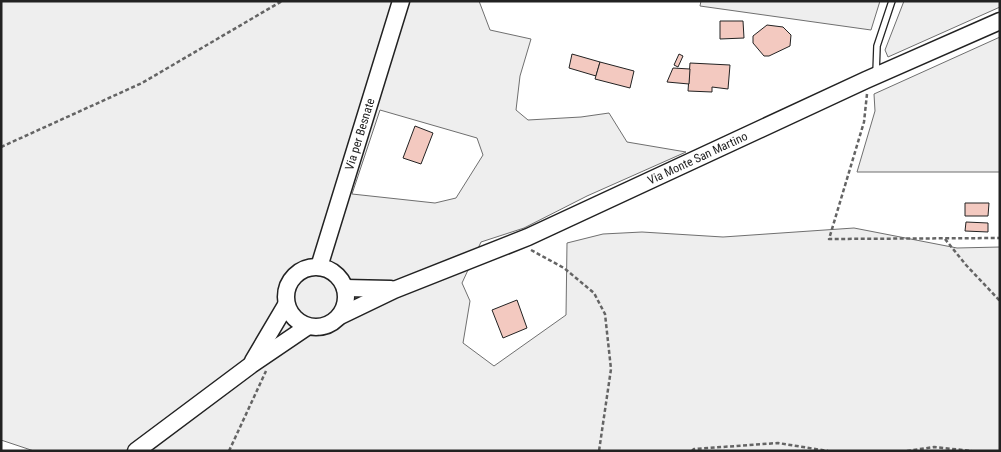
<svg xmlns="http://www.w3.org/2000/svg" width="1001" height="452" viewBox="0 0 1001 452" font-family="'Roboto Condensed',sans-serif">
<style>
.green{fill:#eee;stroke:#6f6f6f;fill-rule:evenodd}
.building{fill:#f3c9c0;stroke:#222}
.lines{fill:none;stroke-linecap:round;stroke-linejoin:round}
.lane-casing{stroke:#222;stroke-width:8}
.secondary-casing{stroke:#222;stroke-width:19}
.path{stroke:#646464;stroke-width:2.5;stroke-dasharray:4 2.5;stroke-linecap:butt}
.lane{stroke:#fff;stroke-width:5.5}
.secondary{stroke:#fff;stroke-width:16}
.labels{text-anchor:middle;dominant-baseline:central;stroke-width:4;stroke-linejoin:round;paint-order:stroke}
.street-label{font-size:12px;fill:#222;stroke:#fff}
</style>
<rect width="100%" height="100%" fill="#fff"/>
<!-- green -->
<g class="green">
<path d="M1,1H479L490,30L531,39L520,76L516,110L528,120L581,117L609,113L627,142L686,152L587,196L524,228L481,242L462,283L470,301L463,343L494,366L566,315L567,243L603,234L642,232L723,237L854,228L957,248L1000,247V451H34L1,440ZM380,110L477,138L483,155L456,198L435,203L352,194Z"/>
<path d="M701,1H880L871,30L700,6Z"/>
<path d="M904,1H1000V7L888,57L885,50Z"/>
<path d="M1000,37V172H857L875,111L874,94Z"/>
</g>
<!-- building -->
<g class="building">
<path d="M720,21H743L744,38L720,39Z"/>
<path d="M767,25L783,27L791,35L790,46L769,56H764L753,43V36Z"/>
<path d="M572,54L600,62L596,76L569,68Z"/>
<path d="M679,54L683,56L678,67L674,65Z"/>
<path d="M600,62L634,71L630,88L595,79Z"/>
<path d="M690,63L730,65L728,89L712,87V92L688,91Z"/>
<path d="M673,68L690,69L689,84L667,82Z"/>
<path d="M415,126L433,133L421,164L403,158Z"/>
<path d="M965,203H989L988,216H965Z"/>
<path d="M966,222L988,223V232L965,231Z"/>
<path d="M517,300L527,328L503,338L492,310Z"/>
</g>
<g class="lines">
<defs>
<path id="lane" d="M876,74L877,46L892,1"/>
<g id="secondary">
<circle cx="316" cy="297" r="30"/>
<path id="s1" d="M319,267L401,1"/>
<path d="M345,288L391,289"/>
<path id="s2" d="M340,316L394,290L528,237L866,80L1000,21"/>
<path d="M253,361L286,305"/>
<path d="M136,451L251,365L307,327"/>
</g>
</defs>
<!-- lane casing -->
<use href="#lane" class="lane-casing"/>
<!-- secondary casing -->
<use href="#secondary" class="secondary-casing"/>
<!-- path -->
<g class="path">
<path d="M867,94L864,122L829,239L1000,238"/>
<path d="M1,147L142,83L282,1"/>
<path d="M945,239L966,265L1000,301"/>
<path d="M531,250L564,268L594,293L605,314L611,369L599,451"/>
<path d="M319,334L328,332L335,327"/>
<path d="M229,451L266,371"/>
<path d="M692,451L694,449L778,443L828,451"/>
<path d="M907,451L934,447L972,451"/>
</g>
<!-- lane -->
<use href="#lane" class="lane"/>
<!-- secondary -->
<use href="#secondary" class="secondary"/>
</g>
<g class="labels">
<!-- street labels -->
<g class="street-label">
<text stroke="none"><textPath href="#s1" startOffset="139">Via per Besnate</textPath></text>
<text stroke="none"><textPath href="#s2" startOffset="391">Via Monte San Martino</textPath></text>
</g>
</g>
<!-- border -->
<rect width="1001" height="452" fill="none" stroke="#222222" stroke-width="5"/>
</svg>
